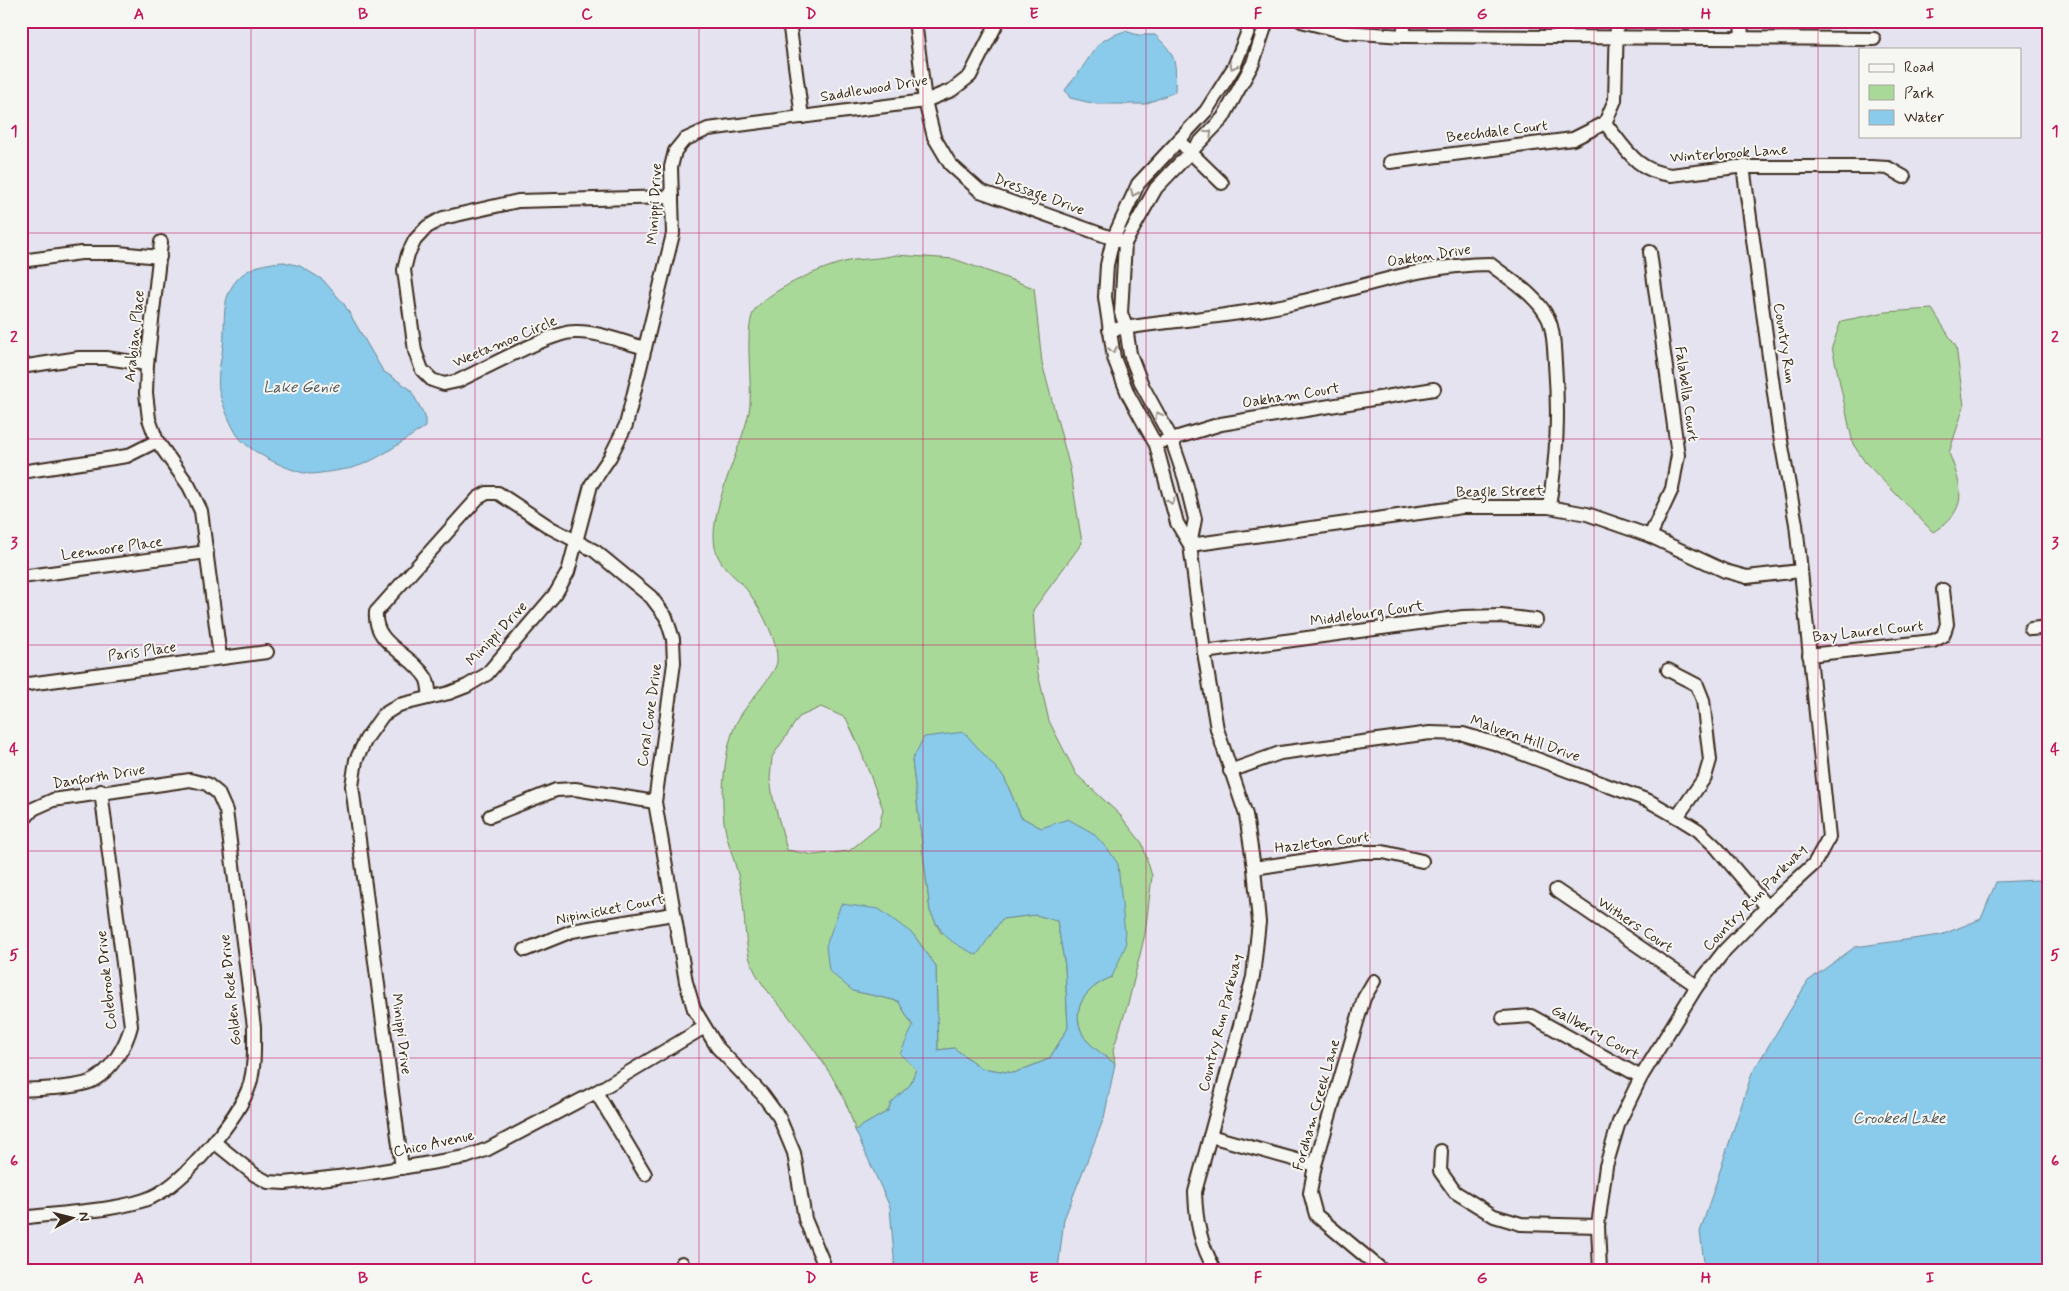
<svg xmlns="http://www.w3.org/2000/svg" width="2069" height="1291" viewBox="0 0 2069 1291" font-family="Mynerve,sans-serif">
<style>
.green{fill:#a9d999;stroke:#72825c;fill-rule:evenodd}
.water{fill:#8acaea;stroke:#6a8a98}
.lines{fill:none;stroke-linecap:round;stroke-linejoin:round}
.minor-casing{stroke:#3b2a1e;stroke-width:16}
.minor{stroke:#f6f6f2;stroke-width:12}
.oneway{stroke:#989088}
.grid{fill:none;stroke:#c2185b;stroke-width:1;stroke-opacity:0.55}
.labels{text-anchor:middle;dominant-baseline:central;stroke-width:4;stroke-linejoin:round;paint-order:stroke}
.street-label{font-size:15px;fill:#3b2a1e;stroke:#f6f6f2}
.water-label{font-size:16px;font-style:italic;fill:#535a5b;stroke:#f6f6f2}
.neatline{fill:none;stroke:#c2185b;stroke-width:2}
.grid-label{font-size:16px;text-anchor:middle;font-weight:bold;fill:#c2185b}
</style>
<rect width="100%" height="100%" fill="#e4e3ef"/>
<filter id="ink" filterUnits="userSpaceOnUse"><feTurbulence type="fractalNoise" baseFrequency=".02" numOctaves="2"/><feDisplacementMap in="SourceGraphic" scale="10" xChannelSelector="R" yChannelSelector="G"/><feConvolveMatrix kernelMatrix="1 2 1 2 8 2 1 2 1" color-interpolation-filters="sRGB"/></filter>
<g filter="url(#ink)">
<!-- green -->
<g class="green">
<path d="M896,255L954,259L1034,288L1042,363L1070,468L1082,543L1033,610L1037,669L1049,721L1076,774L1120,815L1142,843L1152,876L1145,934L1129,1000L1113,1050L1115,1064C1108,1058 1086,1043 1083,1035C1069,1007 1087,987 1112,977L1041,828L1021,817L1004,777L912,760L930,911L941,933L1001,919L1036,915L1057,921L1065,966L1068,1028L1049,1059L1014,1073L981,1068L954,1048L938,1050L936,966L913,934L853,991L898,1001L913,1026L916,1069L910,1085L891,1103L888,1111L855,1130C844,1086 814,1049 786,1013C771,995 755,979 749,956C744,934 745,911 741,888C737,865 727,844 724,822C721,795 724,753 734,728C742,707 775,676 777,662C779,641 759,606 747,590C737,577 723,570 717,554C703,520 742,448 749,412C754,387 742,324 756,308C773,288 828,264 854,260C869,259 882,258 896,255ZM821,707L846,718L859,746L883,809L879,827L849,851L814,855L787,850L773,798L770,779L772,757L799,717Z"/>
<path d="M1932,309L1956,347L1964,406L1949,453C1963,489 1969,510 1933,532L1865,462L1853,444L1832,347L1841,321L1886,312Z"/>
</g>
<!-- water -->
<g class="water">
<path d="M1125,31L1138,35H1155C1178,56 1176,63 1175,92L1145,104H1096L1070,98L1065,90C1070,83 1077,76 1082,68C1098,45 1096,41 1125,31Z"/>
<path d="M284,262L300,266L323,280L344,304L383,371L410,389L425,416V427C402,441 378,461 352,468C348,469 316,474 311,474C292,473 249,452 238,436C231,426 225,410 221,398C215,382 221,362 223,346C226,323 220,300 236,281C248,266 267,263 284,262Z"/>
<path d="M964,732L1004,777L1021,817L1041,828L1068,819L1093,833L1110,852L1118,864L1126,945L1112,977C1087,987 1069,1007 1083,1035C1086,1043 1108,1058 1115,1064L1104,1118L1064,1219L1058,1270H895L890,1207L855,1130L888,1111L891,1103L910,1085L916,1069L900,1054L913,1026L898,1001L853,991L829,971L826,946L841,904L879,909L913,934L936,966L938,1050L954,1048L981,1068L1014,1073L1049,1059L1068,1028L1065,966L1057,921L1036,915L1002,919L977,955C950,942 943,938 930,911L912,760L924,737Z"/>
<path d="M2039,880L2048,899V1270H1705L1700,1232L1752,1073L1808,981L1855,947L1941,935L1981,919L1996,882Z"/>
</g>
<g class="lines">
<defs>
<g id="minor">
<path d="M789,21L802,117"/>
<path d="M915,21L925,101L934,137L950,164L980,191L1120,241"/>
<path d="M1301,21L1345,32L1403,36L1874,39"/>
<path d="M1741,21L1742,37"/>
<path d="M1403,36L1405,21"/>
<path d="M1605,123C1626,149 1636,171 1671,175L1737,167H1871L1888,168L1904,177"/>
<path d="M1605,123L1615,100L1617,21"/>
<path d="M1184,146L1222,183"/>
<path d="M1390,162L1573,139L1605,123"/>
<path d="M161,242L147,364L146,393L149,419L157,441L189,486L201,511L220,657"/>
<path d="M21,261L81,253H118L160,257"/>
<path d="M1109,330C1168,321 1227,317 1286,305C1354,291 1419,264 1490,264C1510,280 1536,294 1548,318C1554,330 1554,349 1555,363C1559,415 1557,455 1549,507"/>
<path d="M645,348C622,342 598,331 574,332C551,332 482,370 458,381L444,384L432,380L422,370L415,351L404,270L408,254L415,240L427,227L443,218L518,201L672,197"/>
<path d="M21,367L79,358H106L147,364"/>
<path d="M1165,441L1221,424L1434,389"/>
<path d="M21,472L127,456L157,441"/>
<path d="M1650,536L1672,489L1678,455L1650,252"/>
<path d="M1190,545L1462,507H1549L1587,514L1650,536L1725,571L1747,577L1800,571"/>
<path d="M1190,545L1177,523L1156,445L1128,394L1114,358L1105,297L1107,265L1113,239L1138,184L1206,111L1234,67L1252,21"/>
<path d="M21,577L207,552"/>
<path d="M2031,629L2048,627"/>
<path d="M1204,652L1463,617L1501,616L1536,620"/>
<path d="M1809,655L1933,641L1943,636L1947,624L1943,590"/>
<path d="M1668,670L1697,685L1703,700L1710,760L1705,777L1677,817"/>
<path d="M21,685L267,652"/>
<path d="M430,697C429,692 429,683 426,678C411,653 373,645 376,612L478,498L487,493H498L551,528L595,551L651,597L666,617L673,639L674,663L655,802L686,982L694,1009L717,1047L762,1094L779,1117L794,1153L805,1219L823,1262L824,1270"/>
<path d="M1230,771L1280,753L1430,733L1463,734L1494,743L1649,801L1677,817L1698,830L1716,847L1767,907"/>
<path d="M490,816L556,790L575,789L655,802"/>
<path d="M21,823L33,809L53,800L190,780L207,784L218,793L226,811L254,1027C254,1046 255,1065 250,1084C239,1118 185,1182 152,1197C121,1211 57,1213 21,1218"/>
<path d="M1254,868L1361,852H1383L1422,861"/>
<path d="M1556,890L1697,986"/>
<path d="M525,950L572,931L673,914"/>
<path d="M1374,981L1364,998L1315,1165L1310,1193L1316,1215L1382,1270"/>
<path d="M1503,1018L1531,1016L1641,1077"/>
<path d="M21,1090C38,1089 81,1088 94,1080C112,1069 126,1046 131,1026L101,791"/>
<path d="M596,1092L645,1174"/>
<path d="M1210,1136L1315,1165"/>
<path d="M214,1142L255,1175L268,1182L285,1183L364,1174L466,1157L488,1149L596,1092L703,1028"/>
<path d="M1441,1151L1440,1171L1455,1192L1494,1216L1521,1224L1598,1226"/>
<path d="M402,1168L352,786L356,760L366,739L383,715L399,705L449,693L467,686L487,674L556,593L568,572L591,485L610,457L626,425L673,234L671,167L675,151L684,140L708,129L925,101L952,90L970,76L998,21"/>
<path d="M678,1270L682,1263"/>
<path d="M1215,1270C1200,1244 1196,1221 1195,1192L1253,977L1259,922L1254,868L1246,815L1217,729L1204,652L1190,545L1195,519L1185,479L1171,438L1142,385L1130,354L1126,327L1121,313L1125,243L1156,188L1223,118L1253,63L1267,21"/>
<path d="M1600,1270L1598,1226L1606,1166L1619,1122L1641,1077L1697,986L1725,950L1767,907L1814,864L1829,837L1796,524L1779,430L1743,166"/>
</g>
</defs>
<!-- minor casing -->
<use href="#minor" class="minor-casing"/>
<!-- minor -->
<use href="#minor" class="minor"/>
</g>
<!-- one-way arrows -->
<defs><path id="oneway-chevron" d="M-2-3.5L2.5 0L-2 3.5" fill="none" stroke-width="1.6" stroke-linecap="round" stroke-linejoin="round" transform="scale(1.25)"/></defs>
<g class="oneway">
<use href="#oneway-chevron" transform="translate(1233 66) rotate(117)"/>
<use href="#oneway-chevron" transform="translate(1209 133) rotate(-46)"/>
<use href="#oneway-chevron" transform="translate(1134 193) rotate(114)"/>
<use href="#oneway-chevron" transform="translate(1113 350) rotate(80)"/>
<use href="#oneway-chevron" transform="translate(1158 415) rotate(-119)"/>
<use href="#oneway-chevron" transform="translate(1171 501) rotate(75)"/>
</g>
</g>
<!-- grid -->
<path class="grid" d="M251,21V1270M475,21V1270M699,21V1270M923,21V1270M1146,21V1270M1370,21V1270M1594,21V1270M1818,21V1270M21,233H2048M21,439H2048M21,645H2048M21,851H2048M21,1058H2048"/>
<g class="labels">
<!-- street labels -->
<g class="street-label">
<text transform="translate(874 89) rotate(-9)">Saddlewood Drive</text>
<text transform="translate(1497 132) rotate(-7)">Beechdale Court</text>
<text transform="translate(1729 154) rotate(-4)">Winterbrook Lane</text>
<text transform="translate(1039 195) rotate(20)">Dressage Drive</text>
<text transform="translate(655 204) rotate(-87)">Minippi Drive</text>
<text transform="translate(1429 256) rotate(-9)">Oakton Drive</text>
<text transform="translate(135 336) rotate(-84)">Arabian Place</text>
<text transform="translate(505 342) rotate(-23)">Weetamoo Circle</text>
<text transform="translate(1784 343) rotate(81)">Country Run</text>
<text transform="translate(1686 394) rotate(82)">Falabella Court</text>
<text transform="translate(1291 396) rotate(-9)">Oakham Court</text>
<text transform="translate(1500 492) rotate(-1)">Beagle Street</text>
<text transform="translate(112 549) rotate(-8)">Leemoore Place</text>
<text transform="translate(1367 614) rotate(-8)">Middleburg Court</text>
<text transform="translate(1868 632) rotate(-6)">Bay Laurel Court</text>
<text transform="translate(497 634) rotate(-47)">Minippi Drive</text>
<text transform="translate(142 652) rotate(-8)">Paris Place</text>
<text transform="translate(650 715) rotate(-82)">Coral Cove Drive</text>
<text transform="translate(1525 739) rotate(19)">Malvern Hill Drive</text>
<text transform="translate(99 777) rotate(-9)">Danforth Drive</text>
<text transform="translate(1322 843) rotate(-7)">Hazleton Court</text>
<text transform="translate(1755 898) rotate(-46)">Country Run Parkway</text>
<text transform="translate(610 910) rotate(-11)">Nipinicket Court</text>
<text transform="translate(1635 925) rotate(34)">Withers Court</text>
<text transform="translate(107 980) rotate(-96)">Colebrook Drive</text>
<text transform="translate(231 990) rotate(-96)">Golden Rock Drive</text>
<text transform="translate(1221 1023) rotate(-76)">Country Run Parkway</text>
<text transform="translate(1595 1033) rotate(29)">Gallberry Court</text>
<text transform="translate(401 1034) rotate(83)">Minippi Drive</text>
<text transform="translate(1317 1105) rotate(-74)">Fordham Creek Lane</text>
<text transform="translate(434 1144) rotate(-12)">Chico Avenue</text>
</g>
<!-- water labels -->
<g class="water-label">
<text x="301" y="387">Lake Genie</text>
<text x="1899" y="1118">Crooked Lake</text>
</g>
</g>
<!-- margin -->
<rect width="2069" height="1291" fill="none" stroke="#f6f6f2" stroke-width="55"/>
<!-- legend -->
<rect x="1859" y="48" width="162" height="90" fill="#f6f6f2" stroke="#aba49d"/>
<rect x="1869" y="64" width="25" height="8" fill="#f6f6f2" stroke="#aba49d"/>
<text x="1904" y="72" font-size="15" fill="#3b2a1e">Road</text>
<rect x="1869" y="85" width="25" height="15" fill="#a9d999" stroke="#aba49d"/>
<text x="1904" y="98" font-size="15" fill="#3b2a1e">Park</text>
<rect x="1869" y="110" width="25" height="15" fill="#8acaea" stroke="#aba49d"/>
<text x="1904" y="122" font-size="15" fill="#3b2a1e">Water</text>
<!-- north arrow -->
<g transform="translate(72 1218) rotate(83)" stroke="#f6f6f2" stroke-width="4" paint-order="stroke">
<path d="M0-4L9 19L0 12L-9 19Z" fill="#3b2a1e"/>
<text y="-8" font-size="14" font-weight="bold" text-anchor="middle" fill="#3b2a1e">N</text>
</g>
<rect x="28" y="28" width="2014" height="1236" class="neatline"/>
<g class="grid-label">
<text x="139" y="19">A</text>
<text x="363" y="19">B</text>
<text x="587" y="19">C</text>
<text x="811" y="19">D</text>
<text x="1034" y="19">E</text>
<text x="1258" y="19">F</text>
<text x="1482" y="19">G</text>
<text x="1706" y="19">H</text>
<text x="1930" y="19">I</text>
<text x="14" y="136">1</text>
<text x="2055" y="136">1</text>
<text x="14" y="342">2</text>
<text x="2055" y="342">2</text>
<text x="14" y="548">3</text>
<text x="2055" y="548">3</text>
<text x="14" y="754">4</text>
<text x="2055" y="754">4</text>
<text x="14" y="960">5</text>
<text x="2055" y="960">5</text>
<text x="14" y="1166">6</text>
<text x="2055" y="1166">6</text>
<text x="139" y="1283">A</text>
<text x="363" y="1283">B</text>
<text x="587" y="1283">C</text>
<text x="811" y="1283">D</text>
<text x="1034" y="1283">E</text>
<text x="1258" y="1283">F</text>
<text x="1482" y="1283">G</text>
<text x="1706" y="1283">H</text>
<text x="1930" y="1283">I</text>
</g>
</svg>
